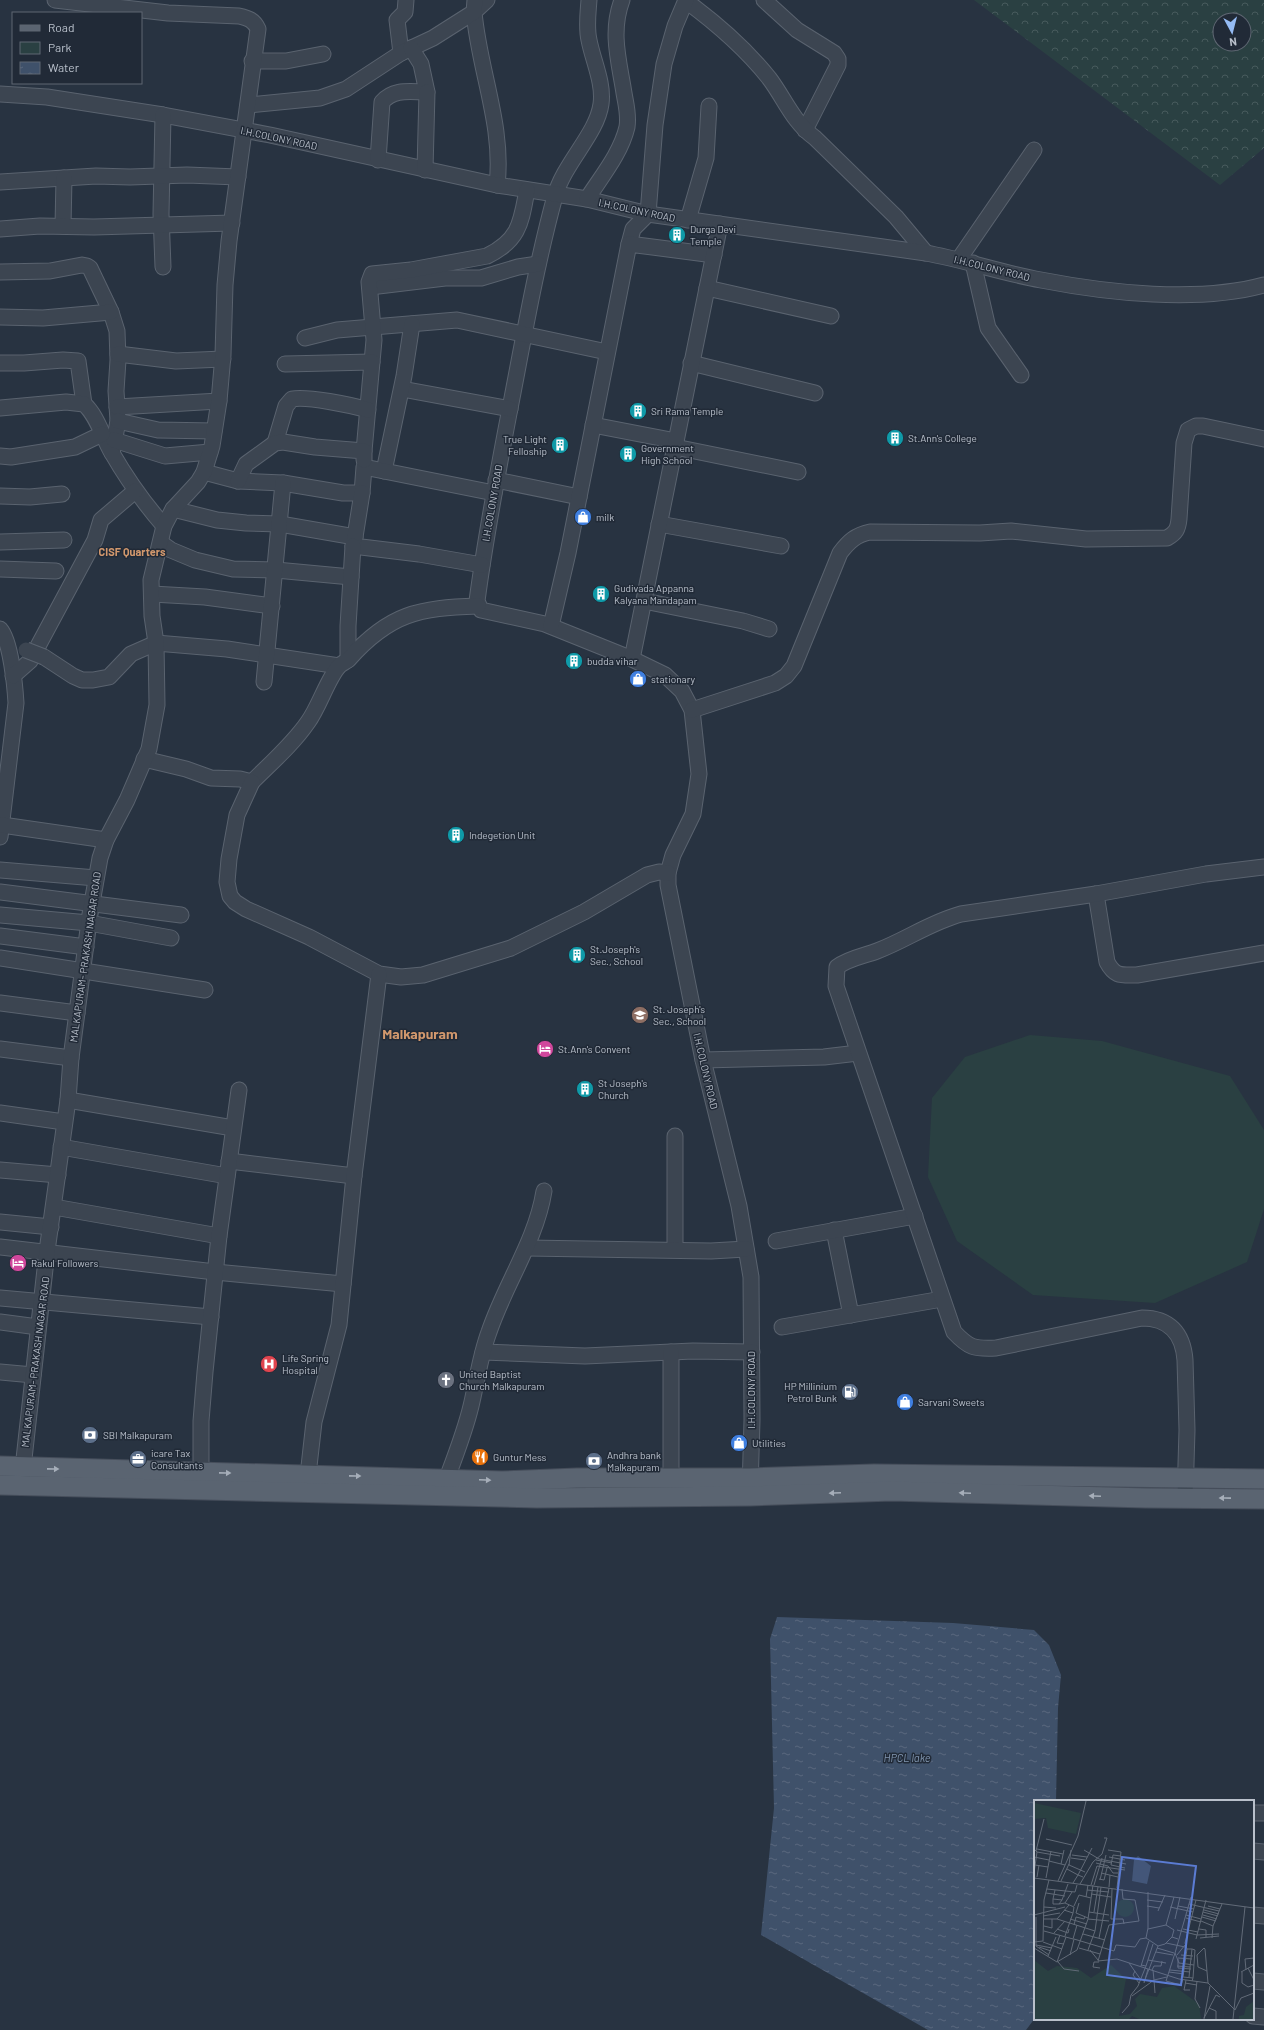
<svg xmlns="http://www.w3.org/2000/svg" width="1264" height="2030" viewBox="0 0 1264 2030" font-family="Barlow,sans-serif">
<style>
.forest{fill:url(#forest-crowns);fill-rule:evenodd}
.green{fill:#2a4042}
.water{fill:url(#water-ripples)}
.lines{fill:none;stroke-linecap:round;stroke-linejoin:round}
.minor-casing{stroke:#5a636f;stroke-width:17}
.major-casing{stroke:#464e5b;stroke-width:21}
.minor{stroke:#3c4551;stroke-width:15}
.major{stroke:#5a6471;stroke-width:19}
.minor-bridge-casing{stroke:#5a636f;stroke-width:17;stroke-linecap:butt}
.minor-bridge{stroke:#3c4551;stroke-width:15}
.oneway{fill:#a6aeb9}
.labels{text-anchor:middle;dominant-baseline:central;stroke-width:3;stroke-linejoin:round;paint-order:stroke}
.street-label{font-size:10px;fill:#b9c0cb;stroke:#212a37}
.poi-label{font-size:10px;fill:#b9c0cb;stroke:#212a37;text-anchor:start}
.neighbourhood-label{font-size:11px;font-weight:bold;fill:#d2986d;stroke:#212a37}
.water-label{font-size:11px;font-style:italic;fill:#8297b1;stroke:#212a37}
.district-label{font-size:14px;font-weight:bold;fill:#d2986d;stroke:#212a37}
.inset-road{fill:none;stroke:#626b78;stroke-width:1}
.view{fill:#5b7cd3;fill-opacity:0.15;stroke:#5b7cd3;stroke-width:2}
.inset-edge{fill:none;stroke:#b9c0cb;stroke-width:2}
</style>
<defs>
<pattern id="forest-crowns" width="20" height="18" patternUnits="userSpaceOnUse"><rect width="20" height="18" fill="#2a4042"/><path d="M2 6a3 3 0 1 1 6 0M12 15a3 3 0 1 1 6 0" fill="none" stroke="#475a5c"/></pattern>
<pattern id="water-ripples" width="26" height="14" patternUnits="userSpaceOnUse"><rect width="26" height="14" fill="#3f516a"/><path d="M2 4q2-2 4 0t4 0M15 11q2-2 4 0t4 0" fill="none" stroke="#59687e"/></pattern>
</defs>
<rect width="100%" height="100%" fill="#283341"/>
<!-- forest -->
<path class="forest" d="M974,0H1264V148L1220,185ZM1220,20H1244V44H1220Z"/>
<!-- green -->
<path class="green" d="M1030,1035L1102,1041L1230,1076L1264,1130V1209L1247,1262L1155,1303L1033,1295L957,1241L928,1177L932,1098L965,1057Z"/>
<!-- water -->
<path class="water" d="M777,1617L953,1623L1034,1630L1049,1645L1061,1675L1058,1708L1056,1801H1035V2018L1026,2030H928L761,1935L774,1808L770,1639Z"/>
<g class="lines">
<defs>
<g id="minor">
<path d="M487,0L474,12C479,70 504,126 497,185"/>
<path d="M589,0C588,14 586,27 589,40C593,61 604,83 601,104C597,134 564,163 555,196C537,262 525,330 512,398C499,465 486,533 477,601L481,610L545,624L632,659L665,675L682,691L692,710L699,774L693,814L673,855L668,873V885L703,1060L739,1206L751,1277L752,1420L750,1489"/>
<path d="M764,0L797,30L834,53L838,59V65L805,130"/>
<path d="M686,1C716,23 745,48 769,78C785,99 792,121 815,138L896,217L926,253"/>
<path d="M401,53L397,20L405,12L406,0"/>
<path d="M252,61H286L323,54"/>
<path d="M0,94L47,97L163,115L270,135L497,185L587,199L648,214L926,253C965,260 1002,273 1041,280C1108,293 1198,303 1264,285"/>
<path d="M248,105L320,98L346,89L401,53L433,38L474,12L475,0"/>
<path d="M163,115L161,214L163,267"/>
<path d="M378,160L382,102C394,88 411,92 427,92L421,64L411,48"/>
<path d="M425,170L427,92"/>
<path d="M0,182L96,176L130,177L187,175L238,177"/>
<path d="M587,199C601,177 621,153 627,127C629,115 626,105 624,93C619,61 610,32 622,0"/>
<path d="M688,220L706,158L709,106"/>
<path d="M63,226L64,178"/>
<path d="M0,229L40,226L94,227L232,223"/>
<path d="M629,244L633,229L648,214L655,125L664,64L675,26L686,0"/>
<path d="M959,259L1034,150"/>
<path d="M973,263L988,328L1021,375"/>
<path d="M0,272L50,271L82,265L87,266L90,268L111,312L117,331L118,360L116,391L118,421L112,453"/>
<path d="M370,287L445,278H481L518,267L538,264"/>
<path d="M707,288L831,316"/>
<path d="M0,317L43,318L111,312"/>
<path d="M305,338L337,330L457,320L607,352"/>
<path d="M118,354L176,361L223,359"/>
<path d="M372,362L374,340L369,282L372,274L411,270L487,256C520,240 521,222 527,190"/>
<path d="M0,363H24L63,360L78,361L84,404"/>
<path d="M691,363L815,393"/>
<path d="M285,364L372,362L364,451"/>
<path d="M402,389L510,409"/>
<path d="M117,407L219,401"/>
<path d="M0,408L66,402L84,404C97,415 103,438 112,453C127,479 144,503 164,526"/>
<path d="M118,421L158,430L214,431"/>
<path d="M593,425L676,441"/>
<path d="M114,440L165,456L210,452"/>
<path d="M275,443L286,406L292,399C307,396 351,405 368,410"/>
<path d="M675,447L798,472"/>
<path d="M0,456L11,457L75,447L102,434"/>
<path d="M384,471L404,376L412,324"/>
<path d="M204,472L238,481L283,483L343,493H362L364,467L494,493"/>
<path d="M496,480L579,497"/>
<path d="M238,481L246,464L275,443L283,442L315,447L364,451V460"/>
<path d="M0,496L30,497L62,494"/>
<path d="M173,509L217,520L246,523L280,524L355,537L353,546L419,554L482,565"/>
<path d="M659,524L781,546"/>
<path d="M355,537L362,493"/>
<path d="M0,542L64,540"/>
<path d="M161,543L171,550L195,560L233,569L276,570L351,577"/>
<path d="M0,569L56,571"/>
<path d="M152,594L205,597L272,606"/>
<path d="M644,601L743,621L769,629"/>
<path d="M551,626L568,553L629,244L714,255"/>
<path d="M0,629C11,641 15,687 16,703L0,837"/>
<path d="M44,657L73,676L82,680H93L109,677L131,654L156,643L227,649L339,666"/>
<path d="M632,659L720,224"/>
<path d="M348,660V626L353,546"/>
<path d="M13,676L30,661L95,540L101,520L135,491"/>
<path d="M264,682L283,483"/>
<path d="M692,710L775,683L786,676L794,666L840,553C849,541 856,535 870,532L980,533L1011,531L1086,539L1167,538C1176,533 1178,529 1179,519L1184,443L1188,430L1196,426H1203L1264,439"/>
<path d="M144,759L186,769L211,778L240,779L252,782C271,763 293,744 308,722C319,707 328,678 339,666C342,663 346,662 349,659C390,613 419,608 478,606"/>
<path d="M252,782L237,815L229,859L227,882L230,896L235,902L246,909L309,937L379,974L401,977L423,975L511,948L584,912L647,875L659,872L668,873"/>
<path d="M2,825L106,840"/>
<path d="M0,870L96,878"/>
<path d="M0,892L181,915"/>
<path d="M1096,894L1107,962C1115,977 1121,975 1137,975L1264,953"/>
<path d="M0,915L89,923L171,938"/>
<path d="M0,936L86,947"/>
<path d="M0,958L205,990"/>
<path d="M0,1003L77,1013"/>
<path d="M0,1049L71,1058"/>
<path d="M703,1060L824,1057L858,1053"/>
<path d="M68,1100L233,1128"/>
<path d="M0,1113L64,1122"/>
<path d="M675,1136V1249"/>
<path d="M61,1147L227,1176"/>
<path d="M229,1161L354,1176"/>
<path d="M0,1170L58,1175"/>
<path d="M54,1207L219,1236"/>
<path d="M0,1222L51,1227"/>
<path d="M834,1230L851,1315"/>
<path d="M776,1241L915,1216"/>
<path d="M0,1247L215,1272L343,1284"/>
<path d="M527,1248L711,1251L746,1249"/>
<path d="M0,1298L211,1317"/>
<path d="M0,1322L38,1327"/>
<path d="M782,1327L942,1299"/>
<path d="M483,1352L585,1356L693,1351L752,1352"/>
<path d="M0,1372L33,1375"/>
<path d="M201,1472V1421L205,1372L219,1236L239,1090"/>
<path d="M308,1475L314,1422L339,1325L354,1176L379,974"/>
<path d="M22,1477L47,1251L68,1100L71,1058L90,914L100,858L106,840L127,800L149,749L157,705L156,643L152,616L151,580L164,526L173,509L198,482L204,472L212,446L219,401L223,355L225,285L229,241L258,29C254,20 248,18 239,16L168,13L55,0"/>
<path d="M447,1478C456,1454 465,1431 471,1406C477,1381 480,1356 489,1332C505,1284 536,1241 544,1191"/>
<path d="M671,1478V1352"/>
<path d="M1185,1498L1187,1430L1185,1360C1183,1333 1169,1318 1142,1318L996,1348C974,1349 969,1348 954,1332L836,986L837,967C849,958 864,956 877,951C906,940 931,922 961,914L1096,894L1206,874L1264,867"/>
<path d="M1253,1813H1264"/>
<path d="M1253,1851L1264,1852"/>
<path d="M1253,1915L1264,1916"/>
<path d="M1253,1981L1264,1982"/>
<path d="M1253,2016L1264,2017"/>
</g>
<g id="major">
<path d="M0,1466L502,1481L577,1478H750L874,1474L1264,1479"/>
<path d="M0,1485L537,1498L750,1496L892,1491L1146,1498L1264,1499"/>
</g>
</defs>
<!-- minor casing -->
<use href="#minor" class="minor-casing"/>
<!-- major casing -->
<use href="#major" class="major-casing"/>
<!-- minor -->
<use href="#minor" class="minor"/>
<!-- major -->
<use href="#major" class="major"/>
<defs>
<path id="minor-bridge" d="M26,650L44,657"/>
</defs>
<!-- minor-bridge casing -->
<use href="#minor-bridge" class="minor-bridge-casing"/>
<!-- minor-bridge -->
<use href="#minor-bridge" class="minor-bridge"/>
</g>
<!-- one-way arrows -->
<defs><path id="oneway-solid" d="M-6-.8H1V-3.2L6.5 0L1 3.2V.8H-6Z"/></defs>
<g class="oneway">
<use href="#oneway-solid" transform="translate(53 1469) rotate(1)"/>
<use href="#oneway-solid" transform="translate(225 1473) rotate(1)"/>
<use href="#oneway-solid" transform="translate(355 1476) rotate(1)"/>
<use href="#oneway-solid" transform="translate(485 1480) rotate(3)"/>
<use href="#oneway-solid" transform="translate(835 1493) rotate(178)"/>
<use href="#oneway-solid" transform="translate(965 1493) rotate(-178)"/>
<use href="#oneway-solid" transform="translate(1095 1496) rotate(-178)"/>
<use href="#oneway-solid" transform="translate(1225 1498) rotate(-179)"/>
</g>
<!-- icons -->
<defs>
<symbol id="building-disc" viewBox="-11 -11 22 22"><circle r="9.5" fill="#0f9aa8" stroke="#212a37"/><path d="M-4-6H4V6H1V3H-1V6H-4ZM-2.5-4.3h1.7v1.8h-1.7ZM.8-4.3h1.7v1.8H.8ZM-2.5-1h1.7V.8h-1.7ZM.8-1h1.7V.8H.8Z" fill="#fff"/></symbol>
<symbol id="shop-disc" viewBox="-11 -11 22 22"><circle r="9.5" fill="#3f7fe0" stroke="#212a37"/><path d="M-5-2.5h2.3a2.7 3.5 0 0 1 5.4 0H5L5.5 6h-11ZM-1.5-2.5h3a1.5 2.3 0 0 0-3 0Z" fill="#fff"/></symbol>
<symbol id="school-disc" viewBox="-11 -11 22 22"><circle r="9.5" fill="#8d6e63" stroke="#212a37"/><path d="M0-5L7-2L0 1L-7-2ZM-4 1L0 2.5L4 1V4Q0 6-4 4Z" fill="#fff"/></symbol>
<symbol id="hotel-disc" viewBox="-11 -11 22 22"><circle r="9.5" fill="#d1479c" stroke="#212a37"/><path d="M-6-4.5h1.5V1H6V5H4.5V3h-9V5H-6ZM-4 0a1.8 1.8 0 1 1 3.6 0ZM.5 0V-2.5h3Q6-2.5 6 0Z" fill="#fff"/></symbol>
<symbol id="hospital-disc" viewBox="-11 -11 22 22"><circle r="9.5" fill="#e0444e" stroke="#212a37"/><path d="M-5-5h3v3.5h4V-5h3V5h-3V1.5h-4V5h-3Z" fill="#fff"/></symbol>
<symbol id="church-disc" viewBox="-11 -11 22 22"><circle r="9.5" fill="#6b7280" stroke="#212a37"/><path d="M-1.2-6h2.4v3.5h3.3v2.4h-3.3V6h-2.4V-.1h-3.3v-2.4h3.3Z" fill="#fff"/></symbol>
<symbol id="fuel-disc" viewBox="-11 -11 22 22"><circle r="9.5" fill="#5c6f8a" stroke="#212a37"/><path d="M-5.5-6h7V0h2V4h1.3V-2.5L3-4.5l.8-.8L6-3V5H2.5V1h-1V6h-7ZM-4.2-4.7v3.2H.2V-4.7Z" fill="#fff"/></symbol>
<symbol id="bank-disc" viewBox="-11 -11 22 22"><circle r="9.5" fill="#5c6f8a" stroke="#212a37"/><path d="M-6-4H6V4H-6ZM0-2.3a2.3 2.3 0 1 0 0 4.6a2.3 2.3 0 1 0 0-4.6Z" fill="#fff"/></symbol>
<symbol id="restaurant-disc" viewBox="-11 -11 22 22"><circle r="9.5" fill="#e8710a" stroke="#212a37"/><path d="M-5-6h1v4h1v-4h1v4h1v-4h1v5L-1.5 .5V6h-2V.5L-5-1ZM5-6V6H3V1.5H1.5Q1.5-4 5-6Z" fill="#fff"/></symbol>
<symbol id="office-disc" viewBox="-11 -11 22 22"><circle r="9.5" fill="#5c6f8a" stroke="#212a37"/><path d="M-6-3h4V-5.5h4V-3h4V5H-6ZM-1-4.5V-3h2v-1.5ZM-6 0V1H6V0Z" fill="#fff"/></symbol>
</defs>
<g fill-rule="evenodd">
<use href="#building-disc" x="667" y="225" width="20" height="20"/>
<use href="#building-disc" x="628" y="401" width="20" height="20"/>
<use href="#building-disc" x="885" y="428" width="20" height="20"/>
<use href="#building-disc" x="550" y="435" width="20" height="20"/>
<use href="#building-disc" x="618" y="444" width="20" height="20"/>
<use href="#shop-disc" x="573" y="507" width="20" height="20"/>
<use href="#building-disc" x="591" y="584" width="20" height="20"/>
<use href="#building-disc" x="564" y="651" width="20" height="20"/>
<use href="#shop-disc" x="628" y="669" width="20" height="20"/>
<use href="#building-disc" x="446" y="825" width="20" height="20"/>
<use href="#building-disc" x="567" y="945" width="20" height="20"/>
<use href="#school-disc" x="630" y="1005" width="20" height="20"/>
<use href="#hotel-disc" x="535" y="1039" width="20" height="20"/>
<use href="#building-disc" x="575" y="1079" width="20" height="20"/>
<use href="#hotel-disc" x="8" y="1253" width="20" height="20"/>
<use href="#hospital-disc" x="259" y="1354" width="20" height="20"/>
<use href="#church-disc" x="436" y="1370" width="20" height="20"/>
<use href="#fuel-disc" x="840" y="1382" width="20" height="20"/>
<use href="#shop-disc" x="895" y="1392" width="20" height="20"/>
<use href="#bank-disc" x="80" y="1425" width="20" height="20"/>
<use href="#shop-disc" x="729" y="1433" width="20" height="20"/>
<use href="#restaurant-disc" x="470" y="1447" width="20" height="20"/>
<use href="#office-disc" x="128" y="1449" width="20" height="20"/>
<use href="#bank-disc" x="584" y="1451" width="20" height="20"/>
</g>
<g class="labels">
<!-- street labels -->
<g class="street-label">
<text transform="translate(279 138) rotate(12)">I.H.COLONY ROAD</text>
<text transform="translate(637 210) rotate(12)">I.H.COLONY ROAD</text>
<text transform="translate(992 268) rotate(14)">I.H.COLONY ROAD</text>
<text transform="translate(492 503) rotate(-80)">I.H.COLONY ROAD</text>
<text transform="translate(85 957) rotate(-82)">MALKAPURAM- PRAKASH NAGAR ROAD</text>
<text transform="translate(706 1071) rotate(77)">I.H.COLONY ROAD</text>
<text transform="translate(35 1362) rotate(-83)">MALKAPURAM- PRAKASH NAGAR ROAD</text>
<text transform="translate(751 1390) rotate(-90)">I.H.COLONY ROAD</text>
</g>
<!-- poi labels -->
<g class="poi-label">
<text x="690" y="229">Durga Devi<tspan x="690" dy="12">Temple</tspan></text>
<text x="651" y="411">Sri Rama Temple</text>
<text x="908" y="438">St.Ann's College</text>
<text x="547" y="439" text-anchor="end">True Light<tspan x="547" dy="12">Felloship</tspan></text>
<text x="641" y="448">Government<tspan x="641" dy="12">High School</tspan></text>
<text x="596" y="517">milk</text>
<text x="614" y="588">Gudivada Appanna<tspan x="614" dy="12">Kalyana Mandapam</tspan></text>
<text x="587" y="661">budda vihar</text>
<text x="651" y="679">stationary</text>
<text x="469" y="835">Indegetion Unit</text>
<text x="590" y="949">St.Joseph's<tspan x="590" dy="12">Sec., School</tspan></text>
<text x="653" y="1009">St. Joseph's<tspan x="653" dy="12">Sec., School</tspan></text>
<text x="558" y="1049">St.Ann's Convent</text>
<text x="598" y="1083">St Joseph's<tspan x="598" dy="12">Church</tspan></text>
<text x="31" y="1263">Rakul Followers</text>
<text x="282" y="1358">Life Spring<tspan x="282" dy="12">Hospital</tspan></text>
<text x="459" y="1374">United Baptist<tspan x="459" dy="12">Church Malkapuram</tspan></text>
<text x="837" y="1386" text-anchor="end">HP Millinium<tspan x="837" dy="12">Petrol Bunk</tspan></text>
<text x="918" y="1402">Sarvani Sweets</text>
<text x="103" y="1435">SBI Malkapuram</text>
<text x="752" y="1443">Utilities</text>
<text x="151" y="1453">icare Tax<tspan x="151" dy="12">Consultants</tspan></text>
<text x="607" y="1455">Andhra bank<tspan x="607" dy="12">Malkapuram</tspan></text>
<text x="493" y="1457">Guntur Mess</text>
</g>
<!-- neighbourhood labels -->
<g class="neighbourhood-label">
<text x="132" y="551">CISF Quarters</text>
</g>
<!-- water labels -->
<g class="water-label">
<text x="907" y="1757">HPCL lake</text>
</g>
<!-- district labels -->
<g class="district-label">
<text x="420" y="1033">Malkapuram</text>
</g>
</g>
<!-- overview -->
<g transform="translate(1034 1800)">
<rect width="220" height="220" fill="#283341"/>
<path d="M0,3L47,13L42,34L14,28L12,18L0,19Z" fill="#2a4042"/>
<path d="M0,160L14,171L23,166L43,168L57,178L77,165L92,179L85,216L96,214L103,206L101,199L106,194L123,197L128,188L140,186L165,204L167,219H105L98,216L95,219H0ZM220,201V219H205V216L210,215L212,207Z" fill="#2a4042"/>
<path d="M82 108a9 9 0 1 1 18 0a9 9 0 1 1-18 0Z" fill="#2a4042"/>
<path d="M104,56L117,66L113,84L98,81L100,60Z" fill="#3f516a"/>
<path class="inset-road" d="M12,39L38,45M0,49L3,52L0,73M3,49L29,54M37,50L35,65L51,72M50,50L65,59L92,64M74,50L87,52L83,88M2,51L10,19M3,52L26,56M38,55L53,57M87,56L79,55L77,65L91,68M0,57L15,60M75,57L91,60M37,58L51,60M62,60L78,63M15,61L31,65M62,63L74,66L79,73H84M27,64L30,50M1,65L14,67M63,66L91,70M33,69L44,75L39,83M67,73L84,77M3,77L5,65M49,77L44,75L58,48M0,78L220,108M12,78L17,51M65,79L70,80L73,68M66,80L72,55M24,81L44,36L52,1M27,81L35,64M46,84L59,62L68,54L73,38H70M57,85L63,66M60,85L68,58M75,87L76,75M13,89L41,92L43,85M78,89L77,119H89L90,124M88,89L89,99L101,100L105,121L75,125L64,161L83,159L145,179L174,183M21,90L19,99L28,100L34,84M53,90L75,92M12,93L31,96M57,94L77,97M52,97L54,85M157,97L141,153L145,163L160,165M19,99V104H25L28,100M113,100L129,102M31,103L38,92M45,103L42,113L54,118M25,104L31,103L40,107L39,113L30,110M155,104L185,111M40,106L45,95L57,98M113,106L125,108M144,106L160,109M174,106L186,109M10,107L22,108M136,107L159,112M170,110L185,114M124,111L131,95M55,112L75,115M60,112L64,87M169,112L184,116M0,115L31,107M152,115L167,119M169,115L183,119M9,116L26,113M2,117V146L15,155M168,117L182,121M152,118L167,122M9,119H23L35,105M23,119L61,131L54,150M36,119L53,124M54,119L75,121M141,119L146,97M167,121L179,126L178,138M40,125L42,117L50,119L51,117M132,125L140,97M10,126L18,128V119M179,126L188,104M23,129L34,133L35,129M114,129L132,125L140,130L138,137M149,129L164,132M165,129L172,130V137M143,130L163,135M10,131L39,139L43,125M61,131L67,87M20,133L31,121M49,134L71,140M26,135L23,143L30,144M163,135L185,134M31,136L39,113M65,138L75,88M166,138L185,136M162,139L172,100M0,142L9,141L10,100L15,80M9,142L28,149M132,143L151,147M2,145L18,148M124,146L131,144L138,137L144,139M5,147L17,151M0,148L23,162L43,150L54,119L59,85M45,148L66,154M123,148L140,153M153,149H158L155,177M158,149L161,150L159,178M56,150L64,160M122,152L139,155M141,153L132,181L147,185L149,179M36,155L40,139L80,151L82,145L101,147L106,139L112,138M143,155L151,145M147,155L159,156M14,156L22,137M144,158L158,159M144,159V168L157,169M114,160L132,163M23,162L32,137M24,162L30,169L45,171M65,162H60L59,167L66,168M95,163L107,180M107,165L112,166L119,144M107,166L115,141M143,166L156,167M214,168L220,180M118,170L120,166H127L128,161M136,170L156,172M212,170L211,159L220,158M101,171L99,175L105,183M173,171L164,167L163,155L170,148L171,149L174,183L201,210L207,198L220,193M135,172L150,174M207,172L220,165M208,172V183L214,187L220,185M152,180L150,190H156M158,181L159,178L149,177L153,149L151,143L162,100M163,181L161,199L166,208M110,182L124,146L112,138L114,128V92M110,183L114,169M151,183L163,185M121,193L120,180L133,177M98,196L120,180L119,170M175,208L182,211V219M88,213L95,205L97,195L104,186L112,166M170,218L182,195L186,197M170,219L176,186M199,219L211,107"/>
<path class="view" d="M88,57L162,66L147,185L73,175Z"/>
<rect width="220" height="220" class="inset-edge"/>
</g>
<!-- legend -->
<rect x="12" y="12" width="130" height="72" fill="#212a37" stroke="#5e6672"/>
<rect x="20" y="25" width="20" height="6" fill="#5a6471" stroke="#5e6672"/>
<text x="48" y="32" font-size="12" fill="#b9c0cb">Road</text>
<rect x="20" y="42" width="20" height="12" fill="#2a4042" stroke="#5e6672"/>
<text x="48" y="52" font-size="12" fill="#b9c0cb">Park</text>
<rect x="20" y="62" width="20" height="12" fill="url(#water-ripples)" stroke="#5e6672"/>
<text x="48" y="72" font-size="12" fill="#b9c0cb">Water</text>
<!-- north arrow -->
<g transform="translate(1232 32) rotate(173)"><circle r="19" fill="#212a37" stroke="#5e6672"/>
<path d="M0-3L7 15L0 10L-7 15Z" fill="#95bbf4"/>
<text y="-6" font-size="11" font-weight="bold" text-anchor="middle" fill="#b9c0cb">N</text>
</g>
</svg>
